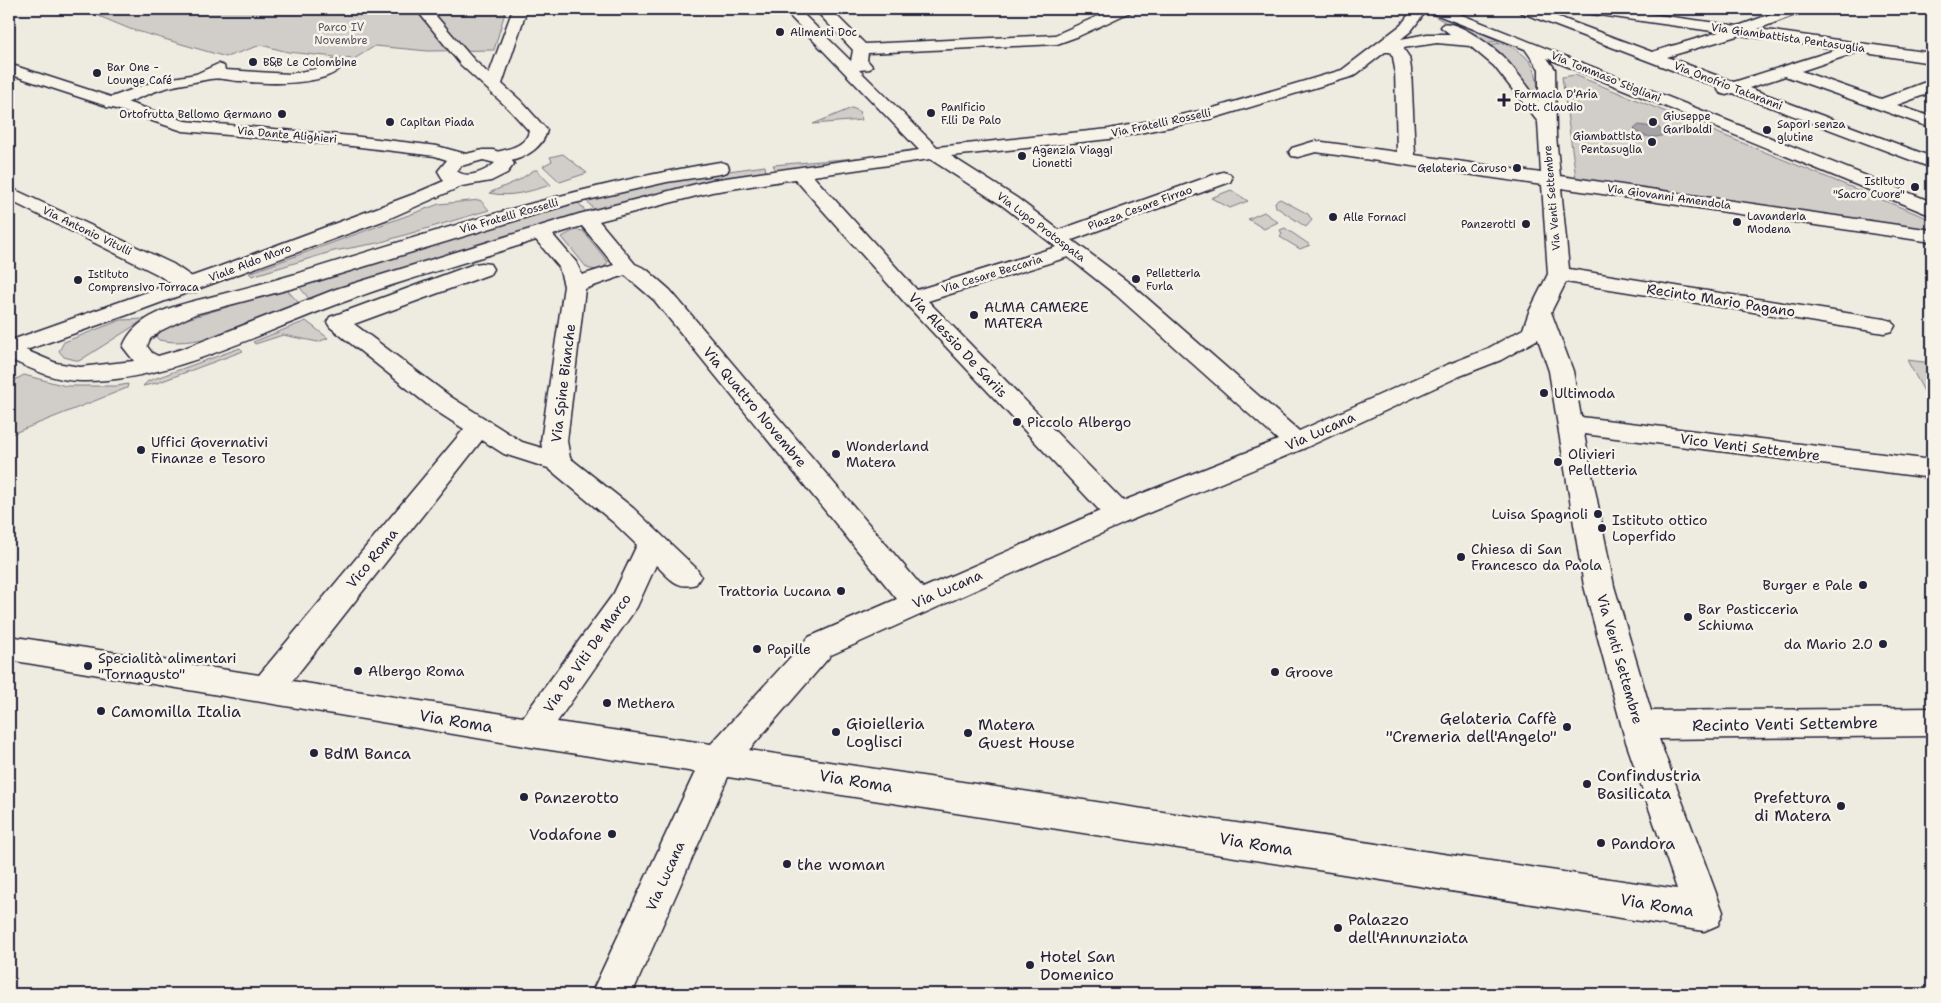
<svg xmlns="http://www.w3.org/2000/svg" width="1941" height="1003" viewBox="0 0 1941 1003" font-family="'Shantell Sans',sans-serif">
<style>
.green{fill:#d1cdc9;stroke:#7a7882}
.water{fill:#a6a3a6;stroke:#716f7b}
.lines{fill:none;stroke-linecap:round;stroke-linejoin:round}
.minor-casing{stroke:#22223b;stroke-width:3}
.major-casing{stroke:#22223b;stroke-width:3}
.minor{fill:#f7f3e8;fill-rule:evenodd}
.major{fill:#f7f3e8;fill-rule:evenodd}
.poi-dot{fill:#22223b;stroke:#f7f3e8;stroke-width:2}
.labels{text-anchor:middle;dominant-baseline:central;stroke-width:5;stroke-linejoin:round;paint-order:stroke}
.far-park-label{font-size:11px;fill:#575566;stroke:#f7f3e8}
.far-poi-label{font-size:11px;fill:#22223b;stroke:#f7f3e8;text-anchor:start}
.far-street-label{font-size:11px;fill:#22223b;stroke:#f7f3e8}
.street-label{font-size:14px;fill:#22223b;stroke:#f7f3e8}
.poi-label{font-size:14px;fill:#22223b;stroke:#f7f3e8;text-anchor:start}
.near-poi-label{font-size:16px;fill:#22223b;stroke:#f7f3e8;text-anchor:start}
.near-street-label{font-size:16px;fill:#22223b;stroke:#f7f3e8}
</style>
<rect width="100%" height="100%" fill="#eeebe1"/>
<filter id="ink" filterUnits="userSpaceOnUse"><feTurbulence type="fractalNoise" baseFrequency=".02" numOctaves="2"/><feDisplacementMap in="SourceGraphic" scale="10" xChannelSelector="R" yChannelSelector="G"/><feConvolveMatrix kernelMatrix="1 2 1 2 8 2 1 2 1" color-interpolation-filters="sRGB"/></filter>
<g filter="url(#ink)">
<!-- green -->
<g class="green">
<path d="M82,9H506L494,50L428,51L375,46L354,59L288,52L261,45L226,57L130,29Z"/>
<path d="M1436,13L1499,41L1481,43L1431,14Z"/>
<path d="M1503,43C1530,55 1538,66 1538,96H1535L1484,45Z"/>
<path d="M1575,75L1932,220V230L1576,178L1562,77Z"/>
<path d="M852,108L859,111L862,120L813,124Z"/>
<path d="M563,154L587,173L560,182L543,166L552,161L550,157Z"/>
<path d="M903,154L776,171L773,165Z"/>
<path d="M765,166L766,172L689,187L594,210L586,200L685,177Z"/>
<path d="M534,170H537L551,185C530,191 511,198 489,193L519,180Z"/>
<path d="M1231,190L1248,201L1230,208L1211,198Z"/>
<path d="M1280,199L1308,214L1312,220L1306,227L1276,207L1275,202Z"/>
<path d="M480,200L489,210L378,243L334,251L252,276L249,273L439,204Z"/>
<path d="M578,202L586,212L310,300L298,285L491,226Z"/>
<path d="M1264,212L1278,222L1264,229L1248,219Z"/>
<path d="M1285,228L1310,245L1300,249L1280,237L1282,234L1280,230Z"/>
<path d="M577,230L583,231L608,262C604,270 595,271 587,268L562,237L571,232Z"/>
<path d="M286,289L299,303C259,319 202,350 159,340L156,337L158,332L177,322Z"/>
<path d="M145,319L79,361L64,357L59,351L64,342L121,320Z"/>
<path d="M306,321L328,338L318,342L283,335L255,344L253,342Z"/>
<path d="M240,348L243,351L157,383L143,386L148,381Z"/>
<path d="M1907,360L1932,363V406Z"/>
<path d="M24,375L66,386H117L128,384L127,388L9,435V383Z"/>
</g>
<!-- water -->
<path class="water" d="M1639,125L1659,128L1665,134C1656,140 1641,137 1634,129Z"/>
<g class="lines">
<defs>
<g id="minor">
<path d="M416,9H430L473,59L489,74L513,9H527L502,84L521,101L547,130C543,151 513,166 493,161L490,157L493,153C507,149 526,147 529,131L509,109L461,65Z"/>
<path d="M783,9H798L853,63L851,61L853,50L819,14L810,12L808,9H830L865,44L1055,35L1114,9H1132L1130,12L1079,36L1057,44L868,53L867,60L872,66L870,69L859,70L937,147L1109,129L1210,109L1342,70L1401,25L1413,9H1425L1426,11L1411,31L1401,39L1427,34H1450L1441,27L1443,24C1458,20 1496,49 1506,60C1518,73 1528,87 1539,101V69L1525,49L1430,12L1428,9H1447L1932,202V215L1925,213L1547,58L1555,69L1556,136L1560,176L1932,230V242L1561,188L1569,269L1884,319L1892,321L1895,326L1892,331L1884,333L1566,282L1551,312L1573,371L1581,417L1932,460V478L1584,434L1614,586L1651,711L1932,708V736L1659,739L1723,912L1718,925L1704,931L728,777L632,994H591L695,772L531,747L9,660V636L259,675L464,429L433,409L330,327L327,322L330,317L474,264L482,263L490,264L493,269L490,274L354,324L451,397L522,442L542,448L541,441L564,286L559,267L536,240C475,260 412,277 352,299C268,328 170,383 81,381C55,381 32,369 9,359V343L56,363L80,367L134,361L123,347C128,333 138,324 150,317C174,304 200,300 226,293C251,287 275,280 299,273C438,230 576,185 720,162L727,164L729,168L727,172L720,174L667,182L570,204L294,288L195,314L160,331L150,339L147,346L152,353L158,356L185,348L336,289L579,214L712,180L919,150ZM1437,43L1470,46L1494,66L1538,122L1541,173L1415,155L1411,69L1409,57L1403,48ZM1385,52H1390L1393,57L1395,69L1397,152L1315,141L1292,148L1289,152L1292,156L1298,157L1316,152L1542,185L1548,274L1529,312L1523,329L1485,350L1444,366L1299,431L1132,285L1072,240L1230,182L1232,178L1230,174L1223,172L1216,174L1059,230L1017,198L951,156L1109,139L1214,118L1354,76ZM930,159L1003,206L1056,247L917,290L813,176ZM795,179L905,303L1100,511L923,588L670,290L646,269L635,264L599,221L712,192ZM582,226L614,265L582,275L576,262L553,235ZM1068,257L1116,295L1278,440L1123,501L928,301ZM625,275L654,300L897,599L809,637L711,744L557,722L637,607L656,565C670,578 676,590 696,584L701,576L696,568L633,508L570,458L567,441L585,289ZM1538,339L1549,371L1584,586L1625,739L1677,889L749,750L831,655L1129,521L1305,448L1460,376L1501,360ZM482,440L504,454L548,468L613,522L637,545L614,593L523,717L292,681Z"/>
<path d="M1518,9H1537L1652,52L1719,32L1585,13L1580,12L1578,9H1614L1738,26L1785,9H1804L1802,12L1758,29L1932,53V63L1858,52L1801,71L1881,99L1923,83L1932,82V92L1897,105L1932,117V128L1785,76L1749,88L1932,157V168L1733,93L1726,95L1720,93L1718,90L1719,88L1520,12ZM1740,35L1838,49L1734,82L1667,57Z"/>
<path d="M335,60L341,62L343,65C328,87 265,84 241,81C232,81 219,77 210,79C196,82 180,84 166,88C147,93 130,103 112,108L106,107L104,103L106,99L156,81L196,74L218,64L224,66L225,70L290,74L315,69Z"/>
<path d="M9,187L173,264L198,281L201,286L198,291L190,293L182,291L157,274L9,200Z"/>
</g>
<path id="major" d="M9,64L185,121L352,136L437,146L466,154L483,150H493L508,155L514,164L507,173L491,181L462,186L388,219L127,315L9,356V341L221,266L414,194L444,181L438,171L447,160L435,156L352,146L183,131L9,74ZM483,160L495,163C486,171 467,180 457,171L461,166Z"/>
</defs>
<!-- minor casing -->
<use href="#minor" class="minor-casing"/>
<!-- major casing -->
<use href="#major" class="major-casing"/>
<!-- minor -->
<use href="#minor" class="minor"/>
<!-- major -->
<use href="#major" class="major"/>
</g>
</g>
<!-- markers -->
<g class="poi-dot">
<circle cx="780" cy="32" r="5"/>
<circle cx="253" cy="62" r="5"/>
<circle cx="97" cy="73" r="5"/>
<path d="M1501.5 92.5h5v5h5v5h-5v5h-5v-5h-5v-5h5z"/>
<circle cx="931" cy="113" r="5"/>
<circle cx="282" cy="114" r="5"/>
<circle cx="390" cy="122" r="5"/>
<circle cx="1653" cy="122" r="5"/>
<circle cx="1767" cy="130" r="5"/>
<circle cx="1652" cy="142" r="5"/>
<circle cx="1022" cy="156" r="5"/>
<circle cx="1517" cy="168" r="5"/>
<circle cx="1915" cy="187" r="5"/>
<circle cx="1333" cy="217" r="5"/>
<circle cx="1737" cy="222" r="5"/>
<circle cx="1526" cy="224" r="5"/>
<circle cx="1136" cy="279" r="5"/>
<circle cx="78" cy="280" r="5"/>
<circle cx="974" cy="315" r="5"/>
<circle cx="1544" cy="393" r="5"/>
<circle cx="1017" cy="422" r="5"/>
<circle cx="141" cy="450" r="5"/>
<circle cx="836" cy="454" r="5"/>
<circle cx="1558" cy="462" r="5"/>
<circle cx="1598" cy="514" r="5"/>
<circle cx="1602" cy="528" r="5"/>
<circle cx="1461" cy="557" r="5"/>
<circle cx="1863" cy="585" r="5"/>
<circle cx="841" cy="591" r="5"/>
<circle cx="1688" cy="617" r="5"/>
<circle cx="1883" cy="644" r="5"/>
<circle cx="757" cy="649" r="5"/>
<circle cx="88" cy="666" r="5"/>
<circle cx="358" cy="671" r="5"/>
<circle cx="1275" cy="672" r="5"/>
<circle cx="607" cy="703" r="5"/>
<circle cx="101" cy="711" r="5"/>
<circle cx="1567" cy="727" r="5"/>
<circle cx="836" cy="732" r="5"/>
<circle cx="968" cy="733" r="5"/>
<circle cx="314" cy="753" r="5"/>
<circle cx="1587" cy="784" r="5"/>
<circle cx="524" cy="797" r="5"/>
<circle cx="1841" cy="806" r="5"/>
<circle cx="612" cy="834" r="5"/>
<circle cx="1601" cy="843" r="5"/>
<circle cx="787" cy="864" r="5"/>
<circle cx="1338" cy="928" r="5"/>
<circle cx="1030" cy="965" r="5"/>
</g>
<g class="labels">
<!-- far-park labels -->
<g class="far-park-label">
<text x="341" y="27">Parco IV<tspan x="341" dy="13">Novembre</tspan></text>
</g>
<!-- far-poi labels -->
<g class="far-poi-label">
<text x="790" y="32">Alimenti Doc</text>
<text x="263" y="62">B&amp;B Le Colombine</text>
<text x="107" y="67">Bar One -<tspan x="107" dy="13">Lounge Café</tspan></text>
<text x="1514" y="94">Farmacia D'Aria<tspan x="1514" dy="13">Dott. Claudio</tspan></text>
<text x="941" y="107">Panificio<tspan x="941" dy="13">F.lli De Palo</tspan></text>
<text x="272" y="114" text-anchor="end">Ortofrutta Bellomo Germano</text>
<text x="1663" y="116">Giuseppe<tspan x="1663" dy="13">Garibaldi</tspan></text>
<text x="400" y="122">Capitan Piada</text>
<text x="1777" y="124">Sapori senza<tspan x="1777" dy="13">glutine</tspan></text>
<text x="1642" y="136" text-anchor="end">Giambattista<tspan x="1642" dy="13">Pentasuglia</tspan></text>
<text x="1032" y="150">Agenzia Viaggi<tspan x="1032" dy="13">Lionetti</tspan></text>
<text x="1507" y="168" text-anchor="end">Gelateria Caruso</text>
<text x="1905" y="181" text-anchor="end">Istituto<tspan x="1905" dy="13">"Sacro Cuore"</tspan></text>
<text x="1747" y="216">Lavanderia<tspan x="1747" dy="13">Modena</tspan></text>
<text x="1343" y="217">Alle Fornaci</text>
<text x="1516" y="224" text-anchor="end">Panzerotti</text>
<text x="1146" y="273">Pelletteria<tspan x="1146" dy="13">Furla</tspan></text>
<text x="88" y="274">Istituto<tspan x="88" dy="13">Comprensivo Torraca</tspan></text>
</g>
<!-- far-street labels -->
<g class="far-street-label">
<text transform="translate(1788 38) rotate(8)">Via Giambattista Pentasuglia</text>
<text transform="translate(1606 77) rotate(22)">Via Tommaso Stigliani</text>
<text transform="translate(1728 86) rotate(21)">Via Onofrio Tataranni</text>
<text transform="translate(1161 123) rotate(-12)">Via Fratelli Rosselli</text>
<text transform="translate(287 135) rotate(5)">Via Dante Alighieri</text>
<text transform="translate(1669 197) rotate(8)">Via Giovanni Amendola</text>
<text transform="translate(1552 198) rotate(-95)">Via Venti Settembre</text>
<text transform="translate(1140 208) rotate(-20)">Piazza Cesare Firrao</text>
<text transform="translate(509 216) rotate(-16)">Via Fratelli Rosselli</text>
<text transform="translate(1041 227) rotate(37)">Via Lupo Protospata</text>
<text transform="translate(87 231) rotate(26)">Via Antonio Vitulli</text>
<text transform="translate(250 263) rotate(-21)">Viale Aldo Moro</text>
<text transform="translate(992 274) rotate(-17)">Via Cesare Beccaria</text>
</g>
<!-- street labels -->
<g class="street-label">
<text transform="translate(1721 300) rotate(9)">Recinto Mario Pagano</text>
<text transform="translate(958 345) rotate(47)">Via Alessio De Sariis</text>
<text transform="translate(563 383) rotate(-83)">Via Spine Bianche</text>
<text transform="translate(755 407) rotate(50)">Via Quattro Novembre</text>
<text transform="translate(1320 431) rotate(-24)">Via Lucana</text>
<text transform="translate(1750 447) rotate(7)">Vico Venti Settembre</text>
<text transform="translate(372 558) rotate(-51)">Vico Roma</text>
<text transform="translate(947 589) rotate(-24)">Via Lucana</text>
<text transform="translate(587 653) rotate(-55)">Via De Viti De Marco</text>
<text transform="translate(1620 659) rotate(74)">Via Venti Settembre</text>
<text transform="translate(665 876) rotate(-66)">Via Lucana</text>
</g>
<!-- poi labels -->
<g class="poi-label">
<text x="984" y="307">ALMA CAMERE<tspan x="984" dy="16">MATERA</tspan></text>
<text x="1554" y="393">Ultimoda</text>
<text x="1027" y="422">Piccolo Albergo</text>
<text x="151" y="442">Uffici Governativi<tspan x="151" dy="16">Finanze e Tesoro</tspan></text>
<text x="846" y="446">Wonderland<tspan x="846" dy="16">Matera</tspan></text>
<text x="1568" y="454">Olivieri<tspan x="1568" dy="16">Pelletteria</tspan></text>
<text x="1588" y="514" text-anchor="end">Luisa Spagnoli</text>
<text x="1612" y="520">Istituto ottico<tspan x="1612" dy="16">Loperfido</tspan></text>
<text x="1471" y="549">Chiesa di San<tspan x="1471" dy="16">Francesco da Paola</tspan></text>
<text x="1853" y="585" text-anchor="end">Burger e Pale</text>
<text x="831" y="591" text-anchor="end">Trattoria Lucana</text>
<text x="1698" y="609">Bar Pasticceria<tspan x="1698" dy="16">Schiuma</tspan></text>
<text x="1873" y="644" text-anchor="end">da Mario 2.0</text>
<text x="767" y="649">Papille</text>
<text x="98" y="658">Specialità alimentari<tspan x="98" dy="16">"Tornagusto"</tspan></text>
<text x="368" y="671">Albergo Roma</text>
<text x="1285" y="672">Groove</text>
<text x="617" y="703">Methera</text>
</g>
<!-- near-poi labels -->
<g class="near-poi-label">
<text x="111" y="711">Camomilla Italia</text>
<text x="1557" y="718" text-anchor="end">Gelateria Caffè<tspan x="1557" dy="18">"Cremeria dell'Angelo"</tspan></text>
<text x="846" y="723">Gioielleria<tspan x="846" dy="18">Loglisci</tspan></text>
<text x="978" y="724">Matera<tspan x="978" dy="18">Guest House</tspan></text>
<text x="324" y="753">BdM Banca</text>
<text x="1597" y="775">Confindustria<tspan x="1597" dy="18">Basilicata</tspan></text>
<text x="534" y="797">Panzerotto</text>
<text x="1831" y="797" text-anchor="end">Prefettura<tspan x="1831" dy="18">di Matera</tspan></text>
<text x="602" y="834" text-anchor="end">Vodafone</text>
<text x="1611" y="843">Pandora</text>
<text x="797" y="864">the woman</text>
<text x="1348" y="919">Palazzo<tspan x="1348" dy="18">dell'Annunziata</tspan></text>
<text x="1040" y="956">Hotel San<tspan x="1040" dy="18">Domenico</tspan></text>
</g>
<!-- near-street labels -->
<g class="near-street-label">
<text transform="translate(456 721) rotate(9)">Via Roma</text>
<text transform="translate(1785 724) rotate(-1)">Recinto Venti Settembre</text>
<text transform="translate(856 781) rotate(9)">Via Roma</text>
<text transform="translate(1256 844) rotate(9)">Via Roma</text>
<text transform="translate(1657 905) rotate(9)">Via Roma</text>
</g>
</g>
<!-- margin -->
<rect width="1941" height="1003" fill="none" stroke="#f7f3e8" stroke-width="30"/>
<rect x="15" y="15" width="1911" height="973" fill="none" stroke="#22223b" stroke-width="2" filter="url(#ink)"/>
</svg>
